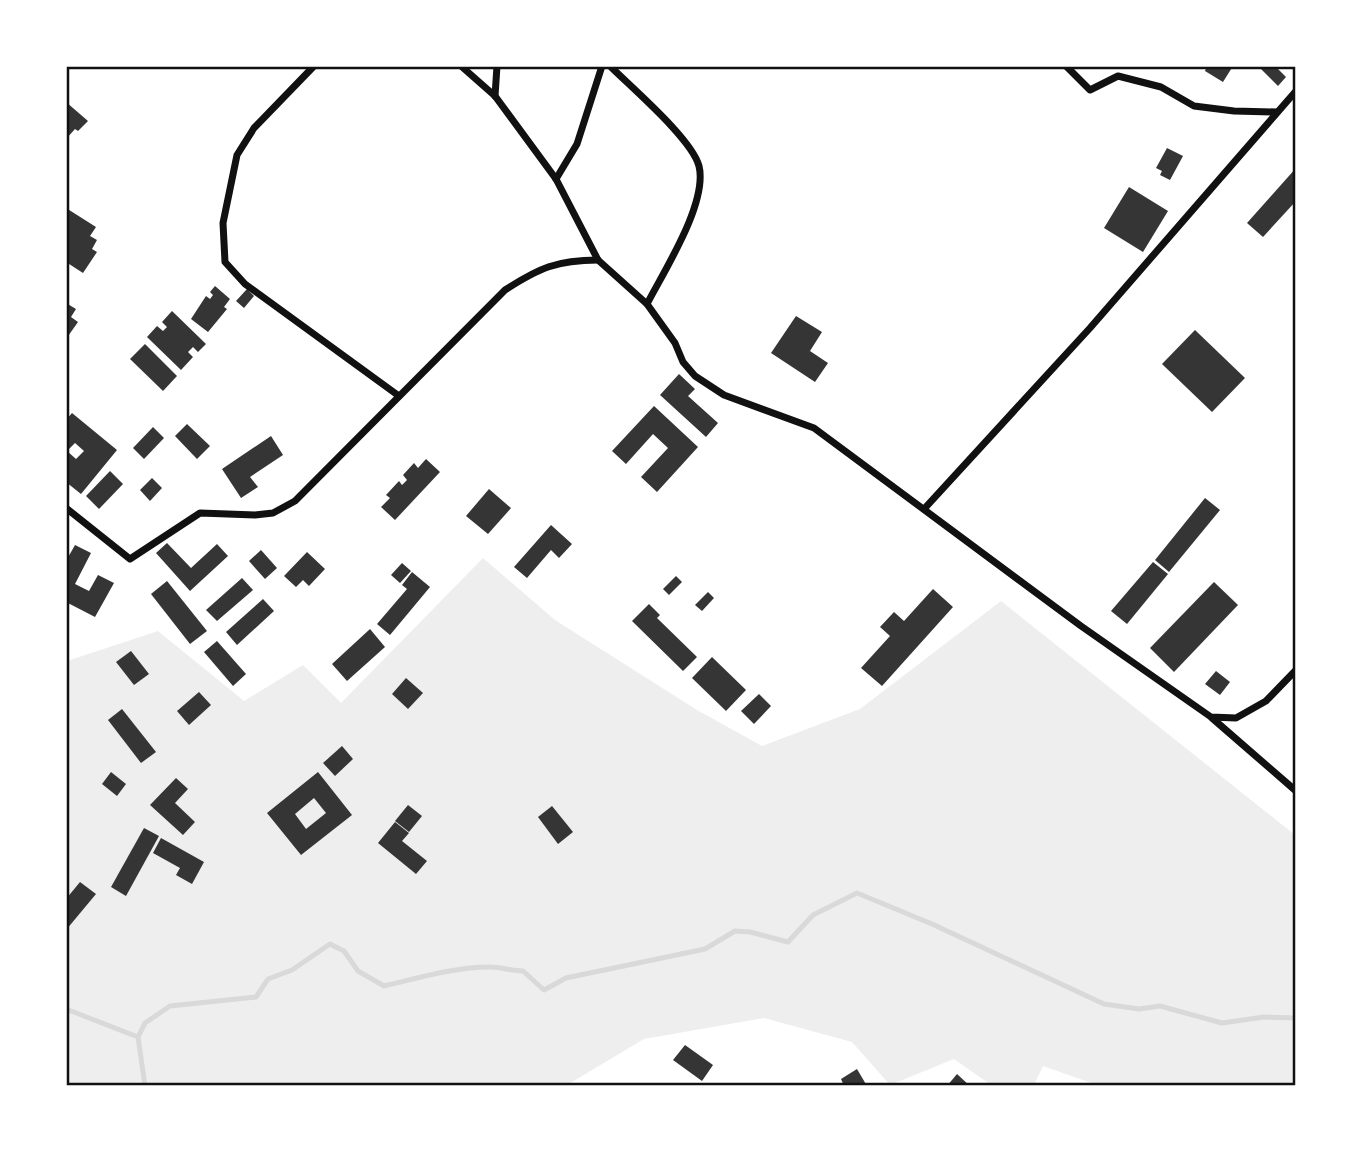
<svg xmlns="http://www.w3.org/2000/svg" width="1362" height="1152" viewBox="0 0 1362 1152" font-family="'Times New Roman',serif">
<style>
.green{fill:#eee}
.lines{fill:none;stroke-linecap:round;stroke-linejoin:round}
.stream{stroke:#d9d9d9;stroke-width:5}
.building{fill:#353535;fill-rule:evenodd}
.minor{stroke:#111;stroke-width:7}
.neatline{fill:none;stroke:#111;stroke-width:2.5}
</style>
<rect width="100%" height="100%" fill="#fff"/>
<!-- green -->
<path class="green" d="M483,558L555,620L697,710L762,746L860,709L1001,601L1295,835V1085H1097L1043,1066L1034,1085H991L954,1059L890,1085L852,1042L764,1018L644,1039L567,1085L67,1086V661L158,631L244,701L303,665L341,703Z"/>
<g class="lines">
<!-- stream -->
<g class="stream">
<path d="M66,1009L138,1037L145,1086"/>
<path d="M138,1037L145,1023L170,1006L256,997L268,979L292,970L330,944L344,951L358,971L384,986C419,978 454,967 490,967C501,967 511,971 523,971L544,990L566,978L705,949L735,931L750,932L788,942L813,915L857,893L932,924L1104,1004L1139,1009L1160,1006L1222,1023L1264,1017L1296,1018"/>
</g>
</g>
<!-- building -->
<g class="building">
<path d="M1207,66H1233L1223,82L1205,71Z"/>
<path d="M1258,66H1275L1286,77L1278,86Z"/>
<path d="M66,102L88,121L78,131L75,129L66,139Z"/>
<path d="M1167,148L1183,156L1170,180L1160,175L1162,171L1156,168Z"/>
<path d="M1296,168V201L1263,237L1247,223Z"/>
<path d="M1129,187L1168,211L1143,252L1104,228Z"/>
<path d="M66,208L96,227L90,236L97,240L92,249L97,252L83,273L66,262Z"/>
<path d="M215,286L230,299L224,307L227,309L208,332L191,319L206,296L210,299L213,295L210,292Z"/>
<path d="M247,289L254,296L244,308L236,301Z"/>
<path d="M66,303L76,309L71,317L78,322L66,339Z"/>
<path d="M172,311L206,344L198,352L193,347L188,352L193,357L181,370L147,337L157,326L163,331L167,327L162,322Z"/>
<path d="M796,316L822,332L810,351L828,363L815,382L771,353Z"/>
<path d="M1195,330L1245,378L1212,412L1162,364Z"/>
<path d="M145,344L177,376L163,391L130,359Z"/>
<path d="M679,374L695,389L688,396L718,423L706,437L660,395Z"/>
<path d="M654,406L698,447L657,492L641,477L668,448L653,434L626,464L612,451Z"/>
<path d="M72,413L117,450L81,494L66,482V420ZM75,443L84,451L76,459L67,451Z"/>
<path d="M187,424L210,446L197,459L175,436Z"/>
<path d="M153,427L164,438L144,459L133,448Z"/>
<path d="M271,436L283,455L250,477L258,487L241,498L222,469Z"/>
<path d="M426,459L440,472L395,520L381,507L390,498L386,495L399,481L402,485L407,480L403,475L414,463L418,468Z"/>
<path d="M110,471L123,484L99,509L86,496Z"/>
<path d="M152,478L162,488L150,501L140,490Z"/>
<path d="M489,489L511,508L488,534L466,516Z"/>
<path d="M1205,498L1220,510L1169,572L1155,560Z"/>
<path d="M551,525L572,544L559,558L551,550L527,578L514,567Z"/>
<path d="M167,543L191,568L217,544L228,556L190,591L156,553Z"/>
<path d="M75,545L91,553L75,584L89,591L98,575L114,583L95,617L66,602V561Z"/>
<path d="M261,550L277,568L265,579L249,561Z"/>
<path d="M307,552L325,569L309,586L303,580L296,587L284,576Z"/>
<path d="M1153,562L1168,574L1127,624L1111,611Z"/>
<path d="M402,563L411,571L400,583L391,575Z"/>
<path d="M412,572L430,587L390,635L377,624L407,589L402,585Z"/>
<path d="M676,576L682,582L669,595L663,589Z"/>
<path d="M242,578L253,590L217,621L206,610Z"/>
<path d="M167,581L207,631L190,644L151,594Z"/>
<path d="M1214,582L1238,605L1174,672L1150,648Z"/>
<path d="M933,589L953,607L882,686L861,668L890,636L880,627L894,612L904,621Z"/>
<path d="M708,592L714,598L702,611L695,605Z"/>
<path d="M263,599L274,611L237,645L226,632Z"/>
<path d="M649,604L660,615L657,618L697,657L683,671L632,621Z"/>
<path d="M370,629L385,647L347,681L332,664Z"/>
<path d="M217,641L246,674L233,686L204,652Z"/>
<path d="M131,651L149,674L134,685L116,662Z"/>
<path d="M712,657L746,690L726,711L692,678Z"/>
<path d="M1216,671L1230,682L1220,695L1205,684Z"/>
<path d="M406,678L423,693L408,709L392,694Z"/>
<path d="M199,692L211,705L189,725L177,711Z"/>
<path d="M759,694L771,706L754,724L741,711Z"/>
<path d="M122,709L156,752L141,763L108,720Z"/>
<path d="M342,746L353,759L335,776L323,763Z"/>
<path d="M111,772L126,784L117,796L102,784Z"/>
<path d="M318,772L352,815L301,855L267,813ZM314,798L326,813L306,829L295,814Z"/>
<path d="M176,778L188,789L175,803L195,822L183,835L150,805Z"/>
<path d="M408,805L422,816L409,832L395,821Z"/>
<path d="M552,806L573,832L558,844L538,817Z"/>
<path d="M395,822L409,833L402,841L427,861L416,874L378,843Z"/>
<path d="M144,828L159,836L126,896L111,887Z"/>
<path d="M161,838L204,862L192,884L176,875L180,868L153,853Z"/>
<path d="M80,882L96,894L66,930V899Z"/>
<path d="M685,1045L713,1065L702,1081L673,1060Z"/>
<path d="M857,1069L867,1086H844L841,1079Z"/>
<path d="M957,1074L970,1086H947Z"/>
</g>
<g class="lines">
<!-- minor -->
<g class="minor">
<path d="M314,66L254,128L237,155L223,223L225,262L245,284L399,396"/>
<path d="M461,66L495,96L556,179L598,260L647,304L675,343L683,362L695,376L724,395L814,428L1081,626L1211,717L1236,718L1266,701L1296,670"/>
<path d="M610,66C632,88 692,139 699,166C708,203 664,271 647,304"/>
<path d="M1066,66L1090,90L1118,76L1161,87L1194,106L1234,111L1276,112"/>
<path d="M495,96L497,66"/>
<path d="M556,179L577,144L602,66"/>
<path d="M66,508L130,559L200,513L255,515L273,513L295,501L505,290C539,268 557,260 598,260"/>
<path d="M924,509L1090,328L1296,91"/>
<path d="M1212,718L1296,791"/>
</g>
</g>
<!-- border -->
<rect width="1362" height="1152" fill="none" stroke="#ffffff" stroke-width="136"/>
<rect x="68" y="68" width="1226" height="1016" class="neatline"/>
</svg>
